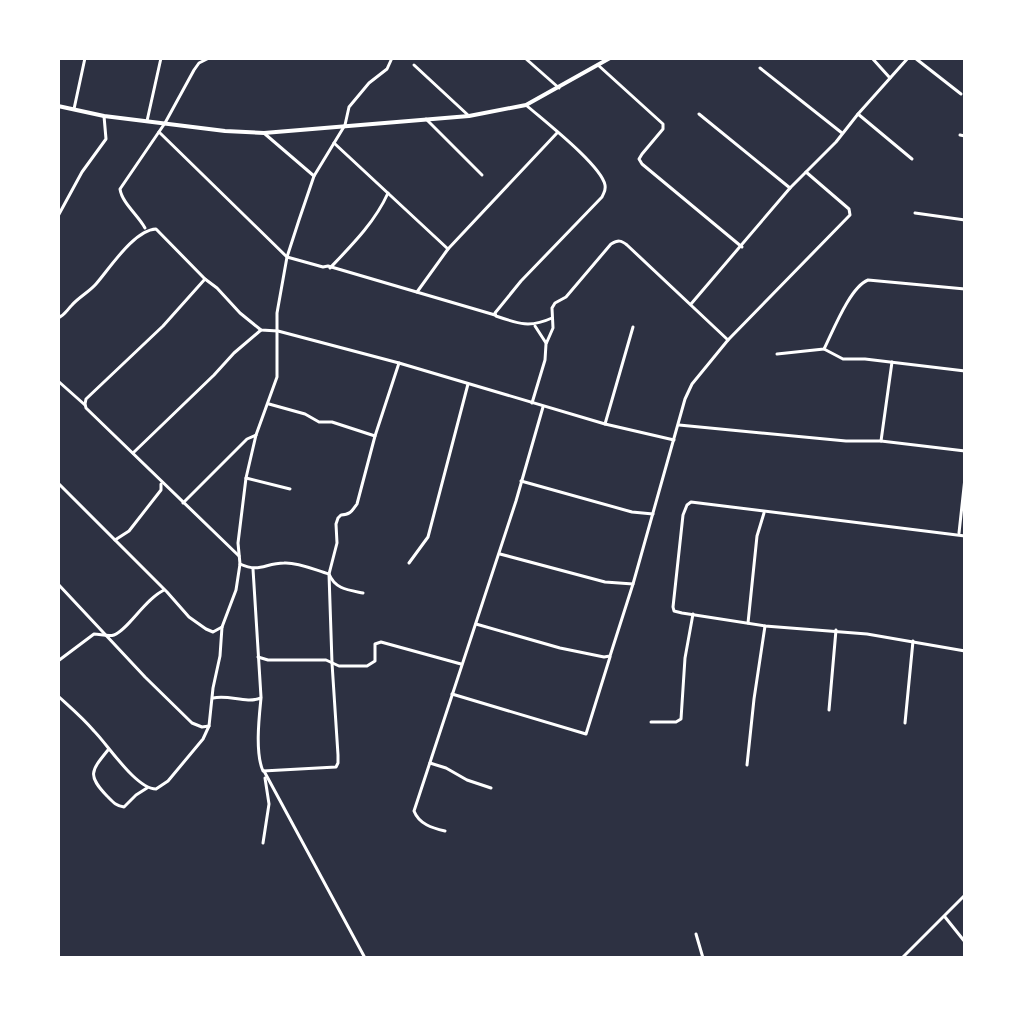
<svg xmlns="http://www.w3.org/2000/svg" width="1023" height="1016" font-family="Mulish,sans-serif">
<rect width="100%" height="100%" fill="#2d3142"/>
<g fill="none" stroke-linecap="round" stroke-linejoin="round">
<!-- minor -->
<g stroke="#fff" stroke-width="3">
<path d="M292,58H310"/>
<path d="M525,58L559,88"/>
<path d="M872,58L890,78"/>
<path d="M915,58L961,94"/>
<path d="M414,65L469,116"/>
<path d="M598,65L663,124V129L642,154L639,159L642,164L742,247"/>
<path d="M760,68L842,133"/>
<path d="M526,105C543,120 601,165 605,185C606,191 604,192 602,197L521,281L495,313L496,316C519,324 530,328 552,318"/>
<path d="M74,109L85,58"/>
<path d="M699,114L790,188"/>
<path d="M858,114L912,159"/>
<path d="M426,119L482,175"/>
<path d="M147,121L161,58"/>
<path d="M159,132L287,257L323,267L328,266L495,315"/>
<path d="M265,134L314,176"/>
<path d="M960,135L965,136"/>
<path d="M334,143L448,249"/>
<path d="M915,213L965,220"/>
<path d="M58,216L82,172L106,139L104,116"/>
<path d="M145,228C138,215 122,203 120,189L165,123L194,70L199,63L209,58"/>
<path d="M330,268C352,245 375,222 388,193"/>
<path d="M205,279L163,326L86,399L85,404L86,408L239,556"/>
<path d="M417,292L448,249L557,133"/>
<path d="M691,304L790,188L836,142L858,114L908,58"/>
<path d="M58,318C65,315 66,311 72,305C79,297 89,292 96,284C110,268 134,230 156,229L205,279L217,288L240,313L261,330L278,331L399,363L605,424L674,440"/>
<path d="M535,326L546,343"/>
<path d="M824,349L843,359H865L965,371"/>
<path d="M777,354L824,349C833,331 850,287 868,280L965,289"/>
<path d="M58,381L85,405"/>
<path d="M532,403L545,360L546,344L553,328L552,308L555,303L566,297L611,244C618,240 621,240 627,245L728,340"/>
<path d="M269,404L305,414L319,422H332L375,436"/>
<path d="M605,424L633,327"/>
<path d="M679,425L846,441H881L965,451"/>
<path d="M881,441L892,362"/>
<path d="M133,453L214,375L234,353L261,330"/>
<path d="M246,478L290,489"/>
<path d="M521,481L632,512L653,514"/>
<path d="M58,483L167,592L189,617L206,629L213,632L222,627"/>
<path d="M183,503L247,439L256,435"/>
<path d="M959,533L965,478"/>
<path d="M965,536L691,502L687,505L683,515L673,607L674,611L682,613L765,626L867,634L965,651"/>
<path d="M115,540L129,531L161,490V484"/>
<path d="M500,554L605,582L633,584"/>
<path d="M409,563L428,537L468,384"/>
<path d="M240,564C260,573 265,563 284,563C298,562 315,570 329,574C335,589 348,590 363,593"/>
<path d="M253,569L261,697"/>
<path d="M58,584L145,677L192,723L202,727L209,726"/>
<path d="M748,623L757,536L764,513"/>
<path d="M476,624L560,648L604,657L610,656L633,584L685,399L692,384L728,340L850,215L849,209L806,172"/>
<path d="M258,657L268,660H326L339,666H367L375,661V644L381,642L461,664"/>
<path d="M58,661L94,634C100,634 108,637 114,635C128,630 145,599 164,590"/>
<path d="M452,694L586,734L610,657"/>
<path d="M58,696C70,707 83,718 94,731C108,745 136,789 156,789L168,781L203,739L209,726L213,688L220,656L222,627L236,590L240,564L238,543L246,478L256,435L277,377V313L287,257L299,220L314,176L345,125L349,107L369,83L387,69L392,58"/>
<path d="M213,698C229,694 245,704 261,698C259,718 255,753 263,771L336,767L338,763V755L332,663L329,574L337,543L336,524L338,518L341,515C350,515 352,511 357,504L375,436L399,363"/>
<path d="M829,710L836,630"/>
<path d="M651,722H676L681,719L685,658L693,614"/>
<path d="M905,723L913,641"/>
<path d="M108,750C91,771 87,775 107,796C113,802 116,806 124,807L136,795L147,788"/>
<path d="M430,763L446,768L467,780L491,788"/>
<path d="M747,765L754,699L765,626"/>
<path d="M264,771L365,958"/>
<path d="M445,831C432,828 419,824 414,811L516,501L543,407"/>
<path d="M263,843L269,804L265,778"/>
<path d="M945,917L965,942"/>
<path d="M696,934L703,958"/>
<path d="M902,958L965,895"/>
</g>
<!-- tertiary -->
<path stroke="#fff" stroke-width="4" d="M58,106L104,116L225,131L264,133L469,116L526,105L610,58"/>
</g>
<!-- border -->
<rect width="1023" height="1016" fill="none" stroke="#ffffff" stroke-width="120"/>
</svg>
